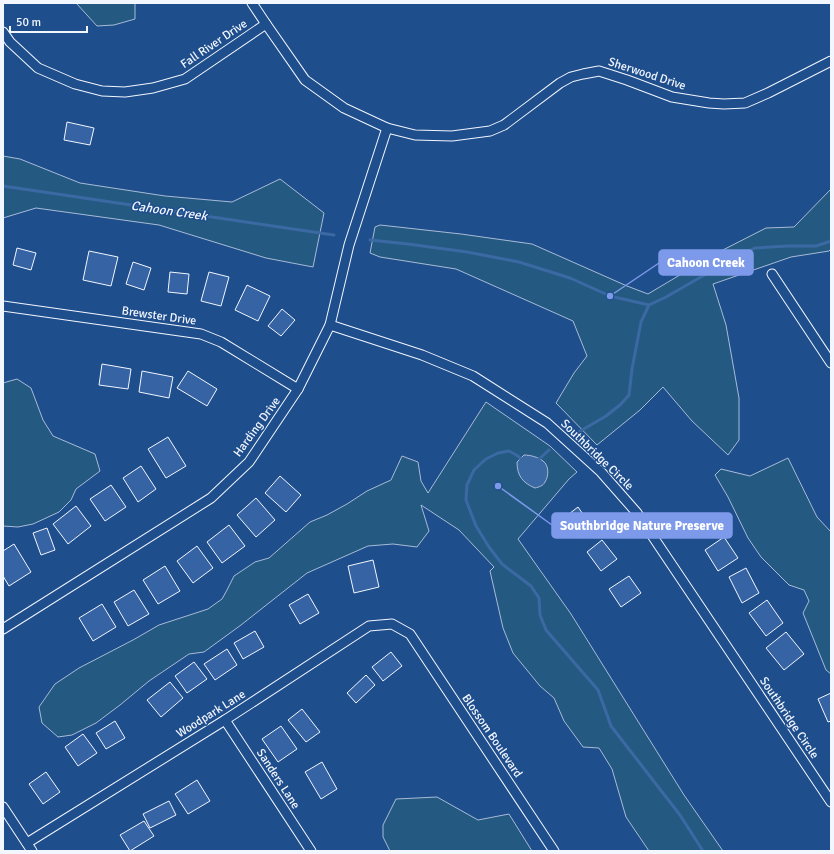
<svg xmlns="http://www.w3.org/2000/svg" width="834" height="854" font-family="Signika,sans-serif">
<rect width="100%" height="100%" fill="#1f4e8c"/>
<!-- green -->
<g fill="#245a82" stroke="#a8bbd7">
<path d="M76,3H135V19L114,25L97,26Z"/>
<path d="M3,156L20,159L80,183L165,196L232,202L280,179L324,213L313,267L266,258L159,225L36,208L3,218Z"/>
<path d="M831,189V249L829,251L791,257L713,284L726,325L739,398V440L728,455L692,421L663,387L640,410L597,445L556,403L574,373L587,356L573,321L456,269L380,257L370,253L375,227L380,225L461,234L532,244L627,286L648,294L715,254L766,228L794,227Z"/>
<path d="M17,379L31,388L43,420L53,436L95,454L100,471L76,489L71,500L59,512L33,524L18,527L3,526V383Z"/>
<path d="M486,402L550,446L577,472L569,479L518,539L571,614L684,795L723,851H649L626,817L612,769L599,748L583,747L564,721L554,698L540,686L513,653L503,628L490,571L494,567L459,530L421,505L429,531L417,547L393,544L368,546L307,573L241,625L204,652L189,654L149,681L120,705L96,723L72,735L58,737L42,723L39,707L55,684L79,668L133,640L159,625L208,609L222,599L227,590L234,576L255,562L269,558L310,522L327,515L347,504L367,491L391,480L402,456L418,462L421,481L428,493Z"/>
<path d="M788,458L817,517L831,532V674L826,670L803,613L809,601L804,590L789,585L761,557L748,538L728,497L715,475L721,469L750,476Z"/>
<path d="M437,797L478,820L509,814L532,851H390L383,837V825L396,799Z"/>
</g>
<!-- water -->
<path fill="#3b69a3" stroke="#a8bbd7" d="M524,455C530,455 538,457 543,461C549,465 549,476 545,482C543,486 539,487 535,488C523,483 517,476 517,462Z"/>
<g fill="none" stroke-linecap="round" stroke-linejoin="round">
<!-- stream -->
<g stroke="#3b69a3" stroke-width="3">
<path d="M3,186L334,235"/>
<path d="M370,240L408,244L467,252L519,262L570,278L610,296L649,305L666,297L727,262L755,248L788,246H816L831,241"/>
<path d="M577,433L606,416L620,405L629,395L632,369L641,322L649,305"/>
<path d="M522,460L518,456L509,451L498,453L486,459L474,470L467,485L466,500L476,526L489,547L502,564L531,586L539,598L540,615L546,630L598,690L611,726L680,815L703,851"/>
<path d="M537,461L549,450"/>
</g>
</g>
<!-- building -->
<g fill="#3563a3" stroke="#f2f6ff">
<path d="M67,122L94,128L90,145L64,140Z"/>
<path d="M17,248L36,253L31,270L13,265Z"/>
<path d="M89,251L118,257L111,286L83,280Z"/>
<path d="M133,262L151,268L144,290L126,284Z"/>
<path d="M170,272L189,274L187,294L168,292Z"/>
<path d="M209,272L229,277L221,306L201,301Z"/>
<path d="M247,285L270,296L258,321L235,310Z"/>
<path d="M282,309L295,320L281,336L268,326Z"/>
<path d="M102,364L131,369L128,389L99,385Z"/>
<path d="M142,371L173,377L169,398L139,392Z"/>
<path d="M188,371L217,389L207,406L177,388Z"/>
<path d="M168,437L186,466L166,478L148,449Z"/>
<path d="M141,466L156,489L138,502L123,478Z"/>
<path d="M280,476L301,495L286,512L265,493Z"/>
<path d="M111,485L126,507L105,521L90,499Z"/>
<path d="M256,498L275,520L256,537L237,515Z"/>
<path d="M76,506L91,526L68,544L53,524Z"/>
<path d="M578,507L593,529L581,538L565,517Z"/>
<path d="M229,525L245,546L222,563L207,542Z"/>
<path d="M47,528L55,550L41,555L33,533Z"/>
<path d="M724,537L738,558L718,571L705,550Z"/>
<path d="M602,540L617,559L601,571L587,552Z"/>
<path d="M14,544L31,572L9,586L3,576V551Z"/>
<path d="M197,546L213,568L193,583L177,561Z"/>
<path d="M373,560L379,587L354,593L348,566Z"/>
<path d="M165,566L180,591L158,604L143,580Z"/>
<path d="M746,568L759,593L742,603L729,577Z"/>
<path d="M629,576L641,593L621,607L609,589Z"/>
<path d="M134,590L149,614L128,626L114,602Z"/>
<path d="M308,594L319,613L300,624L289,605Z"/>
<path d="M767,600L783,623L766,636L749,613Z"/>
<path d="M102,604L116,627L93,641L79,618Z"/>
<path d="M255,631L264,647L243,659L234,643Z"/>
<path d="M786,632L804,654L784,670L766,648Z"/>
<path d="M227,649L237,665L215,680L204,664Z"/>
<path d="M391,652L402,666L383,681L372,667Z"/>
<path d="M194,662L207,679L187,693L175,676Z"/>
<path d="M366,675L375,685L356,703L347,693Z"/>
<path d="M170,682L183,698L161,717L147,700Z"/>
<path d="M831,693V721L828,722L818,699Z"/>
<path d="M302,709L320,732L306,742L288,720Z"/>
<path d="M115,721L125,738L106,749L96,733Z"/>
<path d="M281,726L297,749L278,762L262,739Z"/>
<path d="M83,734L97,753L78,766L65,747Z"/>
<path d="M322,762L337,789L321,799L305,772Z"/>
<path d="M46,772L60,792L43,804L29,784Z"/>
<path d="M197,780L210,801L188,814L175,794Z"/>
<path d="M169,801L176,815L150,828L143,814Z"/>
<path d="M144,821L154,836L130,851L120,835Z"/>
</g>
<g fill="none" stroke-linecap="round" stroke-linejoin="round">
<!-- minor casing -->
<g stroke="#f2f6ff" stroke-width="11">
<g id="minor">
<path d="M252,3L266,24L305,80L344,108L387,128L415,135L452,136L490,131L504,125L560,83L571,77L583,74L599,71L627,80L672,97L709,103L724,104L745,103L768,93L831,61"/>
<path d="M3,32L10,42L38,68L75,84L102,91L125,92L153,88L185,79L266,24"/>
<path d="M772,274L831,363"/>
<path d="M3,306L201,334L221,342L298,389"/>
<path d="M330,325L422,355L473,376L547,423L601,472L637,513L831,802"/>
<path d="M3,629L211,498L249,462L298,389L330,325L349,245L387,128"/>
<path d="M225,720L311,851"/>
<path d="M3,807L32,851"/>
<path d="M27,843L225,720L369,626L392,624L410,634L554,851"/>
</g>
</g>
<!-- minor -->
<use href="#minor" stroke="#1f4e8c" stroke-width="9"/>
</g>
<g text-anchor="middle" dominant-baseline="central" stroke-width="3" stroke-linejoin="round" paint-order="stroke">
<!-- street labels -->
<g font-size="12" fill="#f2f6ff" stroke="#1f4e8c">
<text transform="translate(214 44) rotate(-34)">Fall River Drive</text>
<text transform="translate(647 74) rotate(18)">Sherwood Drive</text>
<text transform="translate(159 316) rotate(8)">Brewster Drive</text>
<text transform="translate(257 427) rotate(-54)">Harding Drive</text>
<text transform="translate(597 455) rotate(44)">Southbridge Circle</text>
<text transform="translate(211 714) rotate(-32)">Woodpark Lane</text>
<text transform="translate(789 718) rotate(56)">Southbridge Circle</text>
<text transform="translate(492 736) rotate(56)">Blossom Boulevard</text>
<text transform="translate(278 779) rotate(57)">Sanders Lane</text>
</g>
<!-- water labels -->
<g font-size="13" font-style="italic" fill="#f2f6ff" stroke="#1f4e8c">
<text transform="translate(169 211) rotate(8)">Cahoon Creek</text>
</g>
</g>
<!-- callouts -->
<path fill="none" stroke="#7d9aea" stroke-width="1.5" d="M610 296L659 263M498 486L552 525"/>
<g fill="#7d9aea" stroke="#1f4e8c" stroke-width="1.5">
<circle cx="610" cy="296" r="4"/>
<circle cx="498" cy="486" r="4"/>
</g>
<g fill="#7d9aea" stroke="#7d9aea" stroke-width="1.5">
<rect x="659" y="250" width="94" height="25" rx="4"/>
<rect x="552" y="513" width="180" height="25" rx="4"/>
</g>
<g font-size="13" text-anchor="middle" font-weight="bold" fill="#fff">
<text x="706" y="267">Cahoon Creek</text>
<text x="642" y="530">Southbridge Nature Preserve</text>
</g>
<!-- border -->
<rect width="834" height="854" fill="none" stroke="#f2f6ff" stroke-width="8"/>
<!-- scale -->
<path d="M10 26v6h77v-6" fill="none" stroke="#f2f6ff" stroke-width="2"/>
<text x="16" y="26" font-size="12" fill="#f2f6ff" stroke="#1f4e8c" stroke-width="3" paint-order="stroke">50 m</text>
</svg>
